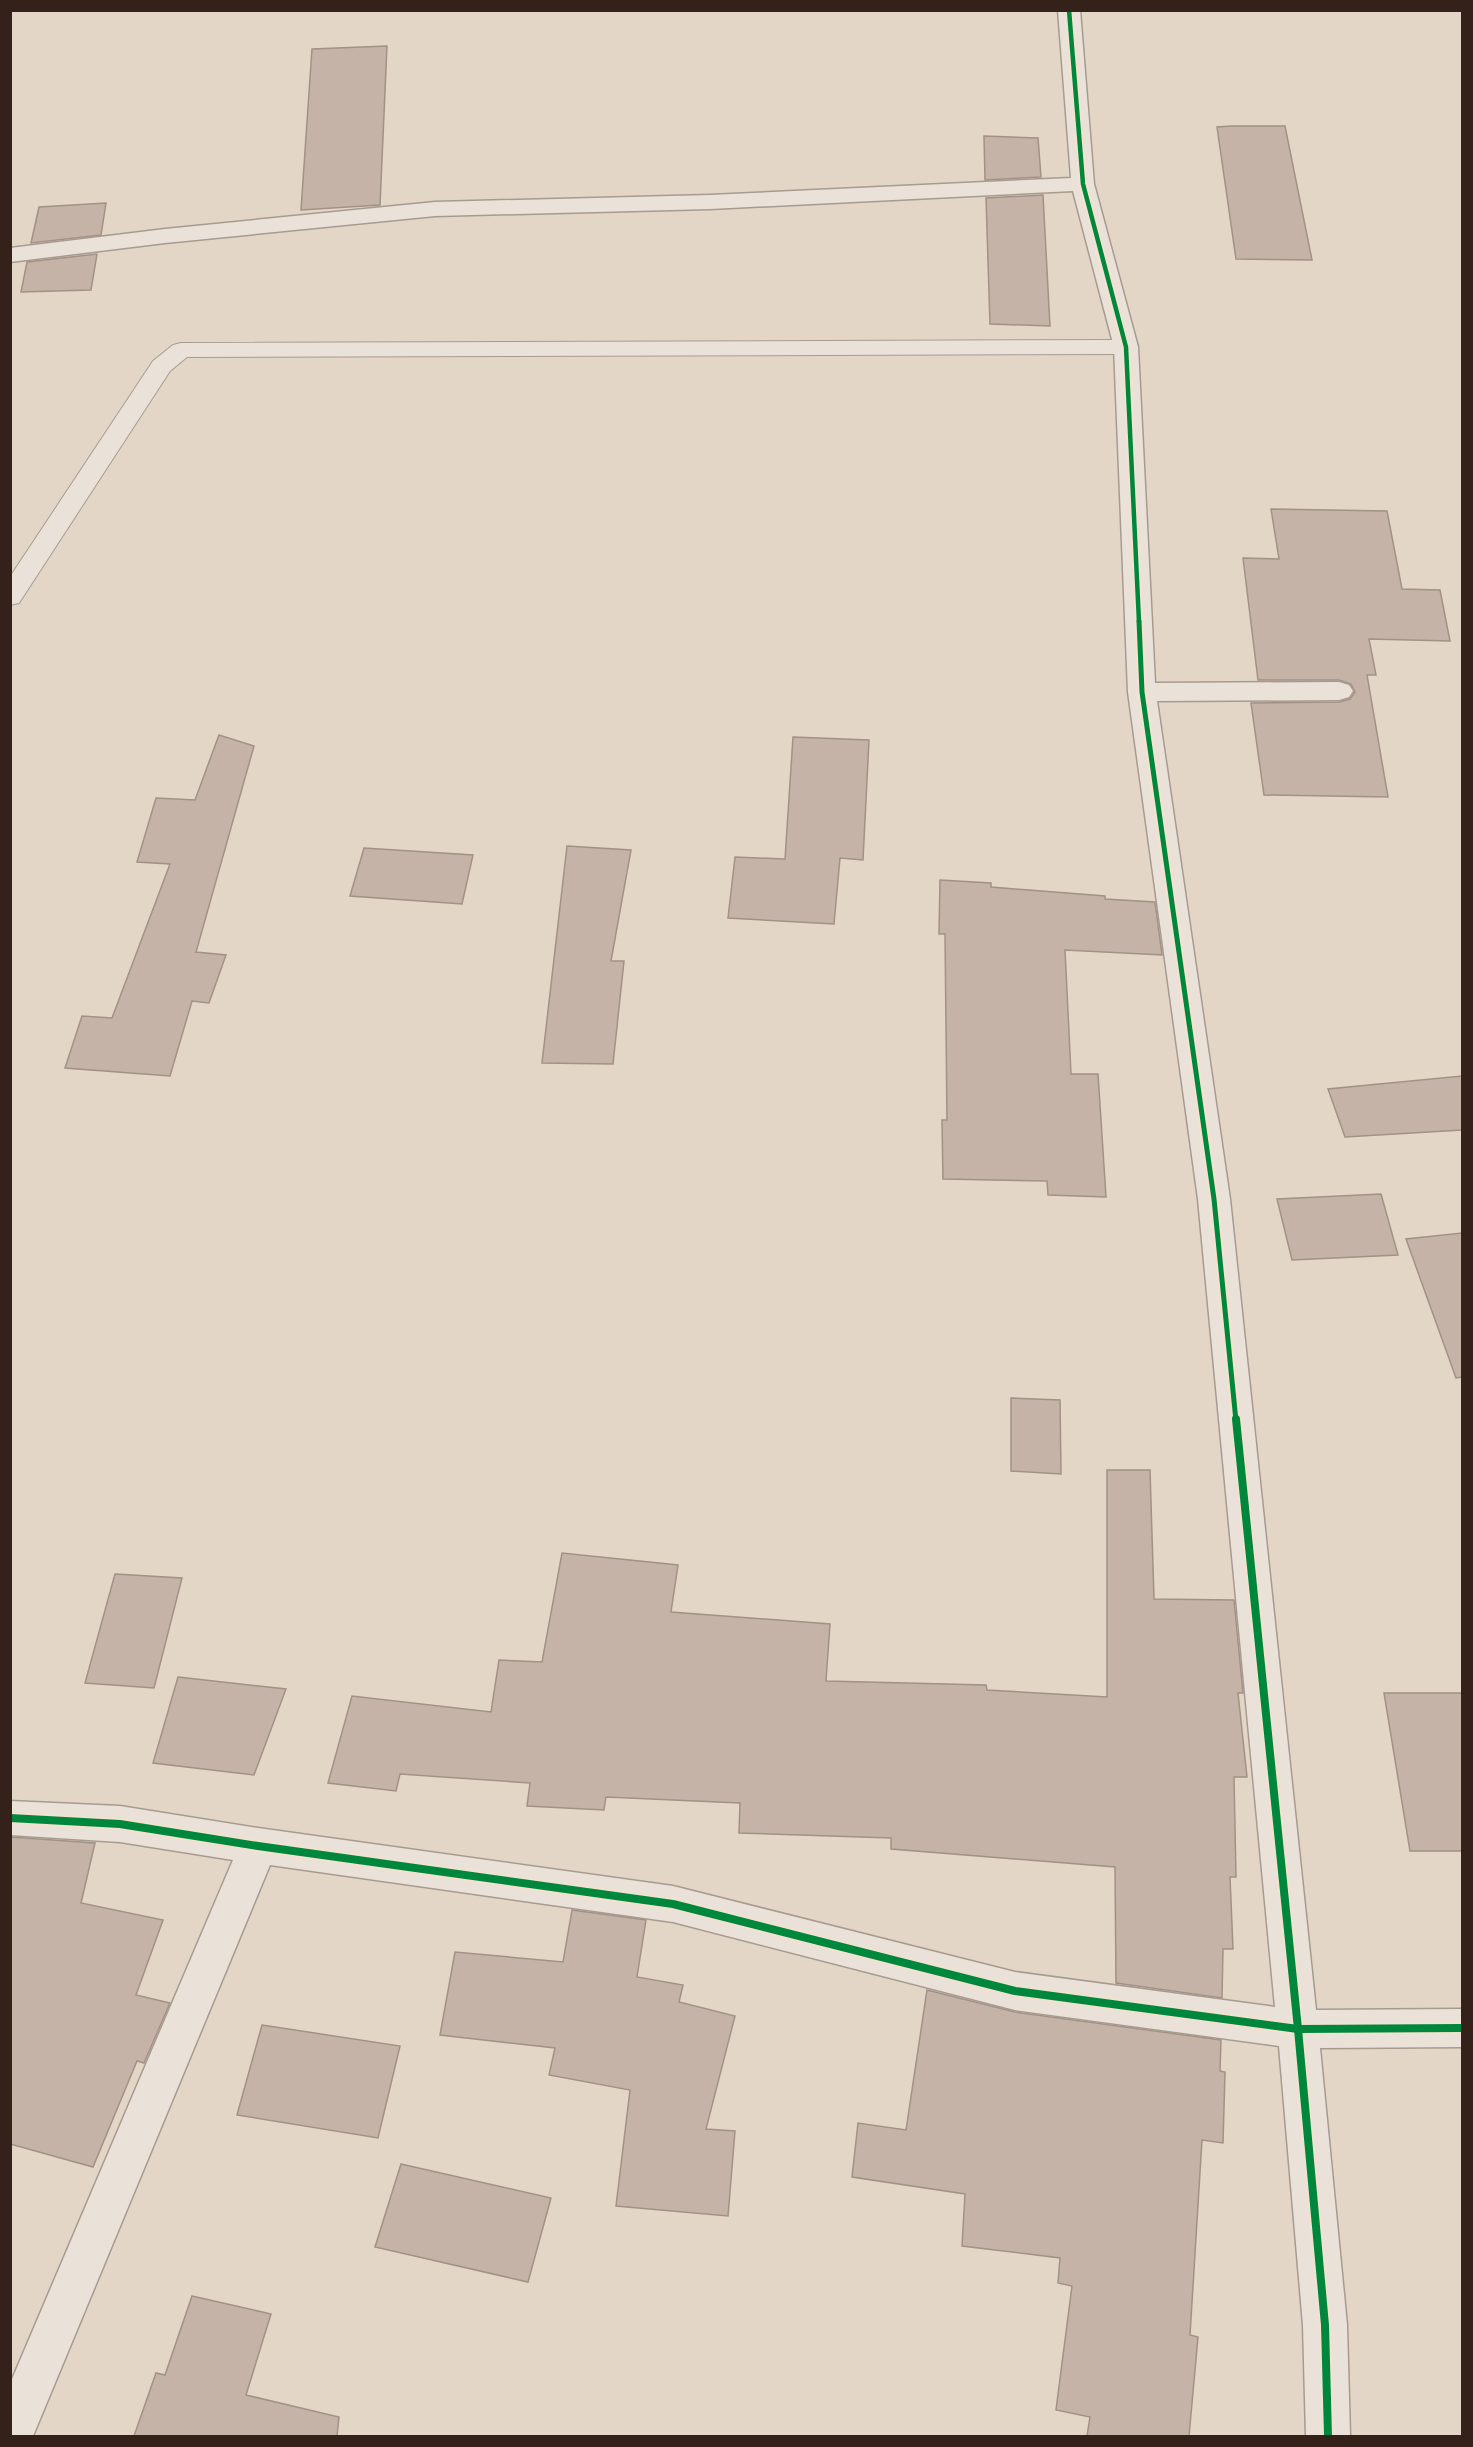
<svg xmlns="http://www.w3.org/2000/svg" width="1473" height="2447" font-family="Literata,serif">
<rect width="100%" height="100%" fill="#e3d6c6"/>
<!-- building -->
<g fill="#c6b3a7" stroke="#a29186" stroke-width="1.5">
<path d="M387,46L380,205L301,210L312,49Z"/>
<path d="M1231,126H1285L1312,260L1236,259L1217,127Z"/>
<path d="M984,136L1038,138L1041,177L985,180Z"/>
<path d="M1043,195L1050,326L990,324L986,198Z"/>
<path d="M106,203L101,235L31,243L39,207Z"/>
<path d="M97,254L91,290L21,292L27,262Z"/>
<path d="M1271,509L1387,511L1402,589L1440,590L1450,641L1369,639L1376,675H1367L1388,797L1264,795L1251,703L1339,702L1350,699L1355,692L1351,684L1339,680H1258L1243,558L1279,559Z"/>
<path d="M219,735L254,746L196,952L226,955L209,1003L192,1001L170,1076L65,1068L82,1016L112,1018L170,864L137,862L156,798L195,800Z"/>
<path d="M793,737L869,740L863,860L840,858L834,924L728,918L735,857L785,859Z"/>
<path d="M567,846L631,850L611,961H624L613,1064L542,1063Z"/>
<path d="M364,848L473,855L462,904L350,896Z"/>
<path d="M940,880L991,883V887L1105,896V899L1155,902L1162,955L1065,950L1071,1074H1098L1106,1197L1048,1195L1047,1181L943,1179L942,1120H947L945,934H939Z"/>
<path d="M1462,1076V1130L1345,1137L1328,1089Z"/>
<path d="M1381,1194L1398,1255L1292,1260L1277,1199Z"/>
<path d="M1462,1233V1377L1456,1378L1406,1239Z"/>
<path d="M1011,1398L1060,1400L1061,1474L1011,1471Z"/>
<path d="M1107,1470H1150L1154,1599L1234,1600L1243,1693H1238L1247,1777H1234L1236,1877H1230L1233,1949H1223L1222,1998L1116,1983L1115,1867L891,1849V1838L739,1833L740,1803L606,1797L604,1810L527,1806L530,1783L400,1774L396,1791L328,1783L352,1696L491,1712L499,1660L542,1662L562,1553L678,1565L671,1612L830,1624L826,1681L986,1685L987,1690L1107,1697Z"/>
<path d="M115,1574L182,1578L154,1688L85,1683Z"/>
<path d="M178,1677L286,1689L254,1775L153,1763Z"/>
<path d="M1384,1693H1462V1851H1410Z"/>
<path d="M10,1837L95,1843L81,1903L163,1920L136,1995L170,2003L144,2063L137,2061L93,2167L10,2144Z"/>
<path d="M572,1910L646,1920L637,1977L683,1985L679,2002L735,2016L706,2129L735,2131L728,2216L616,2206L630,2090L549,2075L555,2048L440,2035L455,1952L563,1962Z"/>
<path d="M927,1990L1015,2012L1221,2040L1220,2071L1225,2072L1223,2143L1202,2140L1190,2335L1198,2337L1189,2436H1087L1090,2417L1056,2410L1072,2286L1058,2283L1060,2258L962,2246L965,2194L852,2177L858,2123L906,2130Z"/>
<path d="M262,2025L400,2046L378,2138L237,2115Z"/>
<path d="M401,2164L551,2198L528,2282L375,2247Z"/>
<path d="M192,2296L271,2314L246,2395L339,2417L337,2436H134L156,2373L165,2375Z"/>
</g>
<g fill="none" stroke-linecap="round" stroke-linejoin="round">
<!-- service casing -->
<g stroke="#a79b90" stroke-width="2">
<path id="service" d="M1126,340L1134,342L1138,347L1134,352L1126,354L187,357L170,371L19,603L10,605V577L153,361L173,345L181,343Z"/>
</g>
<!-- minor casing -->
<g stroke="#a79b90" stroke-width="3">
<path id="minor" d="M1058,10H1080L1094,184L1138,347L1155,683L1339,682L1349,685L1353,691L1349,697L1339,700L1157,701L1230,1199L1316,2010L1462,2009V2047L1320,2048L1347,2325L1350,2436H1306L1303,2325L1279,2046L1015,2010L673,1922L270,1865L33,2436H10V2384L233,1860L120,1842L10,1835V1801L120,1806L258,1828L673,1886L1015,1972L1275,2007L1198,1199L1128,692L1114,347L1073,191L710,209L435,216L165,243L10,262V248L165,229L435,202L710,195L1071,178Z"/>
</g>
<!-- service -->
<use href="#service" fill="#eae2d9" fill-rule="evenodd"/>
<!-- minor -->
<use href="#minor" fill="#eae2d9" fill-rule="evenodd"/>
<!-- cycleway-far2 casing -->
<g stroke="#f6e2ca" stroke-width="8">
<path id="cycleway-far2" d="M1069,10L1083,184L1126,347L1139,622"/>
</g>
<!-- cycleway-far1 casing -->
<g stroke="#f6e2ca" stroke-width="9">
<path id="cycleway-far1" d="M1139,621L1142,692L1214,1199L1236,1421"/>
</g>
<!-- cycleway casing -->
<g stroke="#f6e2ca" stroke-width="11">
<g id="cycleway">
<path d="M1236,1419L1298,2029L1325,2325L1328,2436"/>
<path d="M10,1818L120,1824L258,1846L673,1904L1015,1991L1298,2029L1462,2028"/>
</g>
</g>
<!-- cycleway-far2 -->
<use href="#cycleway-far2" stroke="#00873e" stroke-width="4.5"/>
<!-- cycleway-far1 -->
<use href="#cycleway-far1" stroke="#00873e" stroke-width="5"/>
<!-- cycleway -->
<use href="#cycleway" stroke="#00873e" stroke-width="8"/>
</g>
<!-- border -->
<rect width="1473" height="2447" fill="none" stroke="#34221a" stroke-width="24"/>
</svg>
